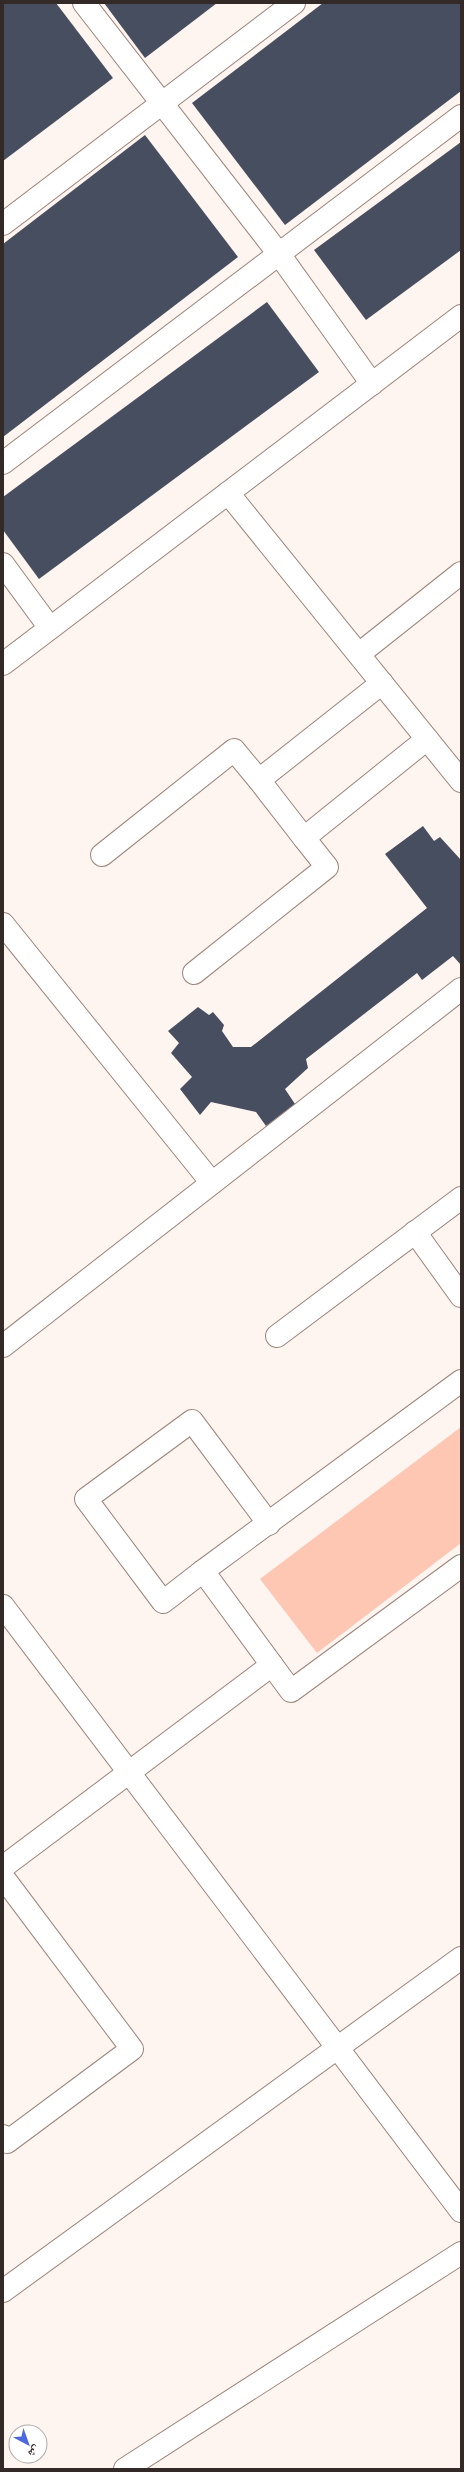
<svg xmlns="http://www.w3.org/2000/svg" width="464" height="2472" font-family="'Zilla Slab','Noto Naskh Arabic',serif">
<rect width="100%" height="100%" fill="#fef4f0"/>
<!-- green -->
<path fill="#fdc7b3" d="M461,1427V1543L317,1653L260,1579Z"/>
<!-- building -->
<g fill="#474e5f">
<path d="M3,3H56L113,78L3,161Z"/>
<path d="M104,3H217L145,58Z"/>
<path d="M323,3H461V91L285,225L192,103Z"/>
<path d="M145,135L238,257L3,437V244Z"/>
<path d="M461,142V250L366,320L314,250Z"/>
<path d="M267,302L319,372L39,579L3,530V497Z"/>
<path d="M423,826L434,841L440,837L461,860V965L453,956L422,980L417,973L306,1059L308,1068L285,1089L295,1104L266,1126L256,1112L211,1102L200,1115L180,1089L192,1077L171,1053L179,1043L168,1031L198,1007L209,1015L213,1012L224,1025L222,1031L233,1047H251L427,908L385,854Z"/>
</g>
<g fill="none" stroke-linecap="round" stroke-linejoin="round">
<!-- minor casing -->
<g stroke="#9b847b" stroke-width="24">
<g id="minor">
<path d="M84,3L279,254L372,384"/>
<path d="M3,224L294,3"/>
<path d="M3,463L461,116"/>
<path d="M228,493L461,781"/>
<path d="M3,564L50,628"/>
<path d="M359,654L461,573"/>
<path d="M3,664L461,316"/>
<path d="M259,780L304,838"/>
<path d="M102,855L234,750L259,780L382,683"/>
<path d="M3,924L212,1183"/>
<path d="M194,973L327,867L304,838L427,739"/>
<path d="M415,1232L461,1296"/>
<path d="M277,1336L461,1198"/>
<path d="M3,1346L461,989"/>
<path d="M461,1381L203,1571L291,1691L461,1566"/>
<path d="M203,1571L163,1602L86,1499L192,1421L269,1524"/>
<path d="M3,1606L461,2211"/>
<path d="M3,1867L272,1665"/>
<path d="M3,1877L132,2049L7,2142L3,2136"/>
<path d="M3,2291L461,1958"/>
<path d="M125,2469L461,2253"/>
</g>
</g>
<!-- minor -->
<use href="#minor" stroke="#fff" stroke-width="22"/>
</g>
<!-- border -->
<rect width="464" height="2472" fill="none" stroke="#332926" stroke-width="8"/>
<!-- north arrow -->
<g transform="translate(28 2444) rotate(139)"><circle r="19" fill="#ffffff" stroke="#ada9a8"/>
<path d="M0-3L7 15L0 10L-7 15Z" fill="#4d68dc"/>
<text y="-6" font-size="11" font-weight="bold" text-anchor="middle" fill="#332926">ش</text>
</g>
</svg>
